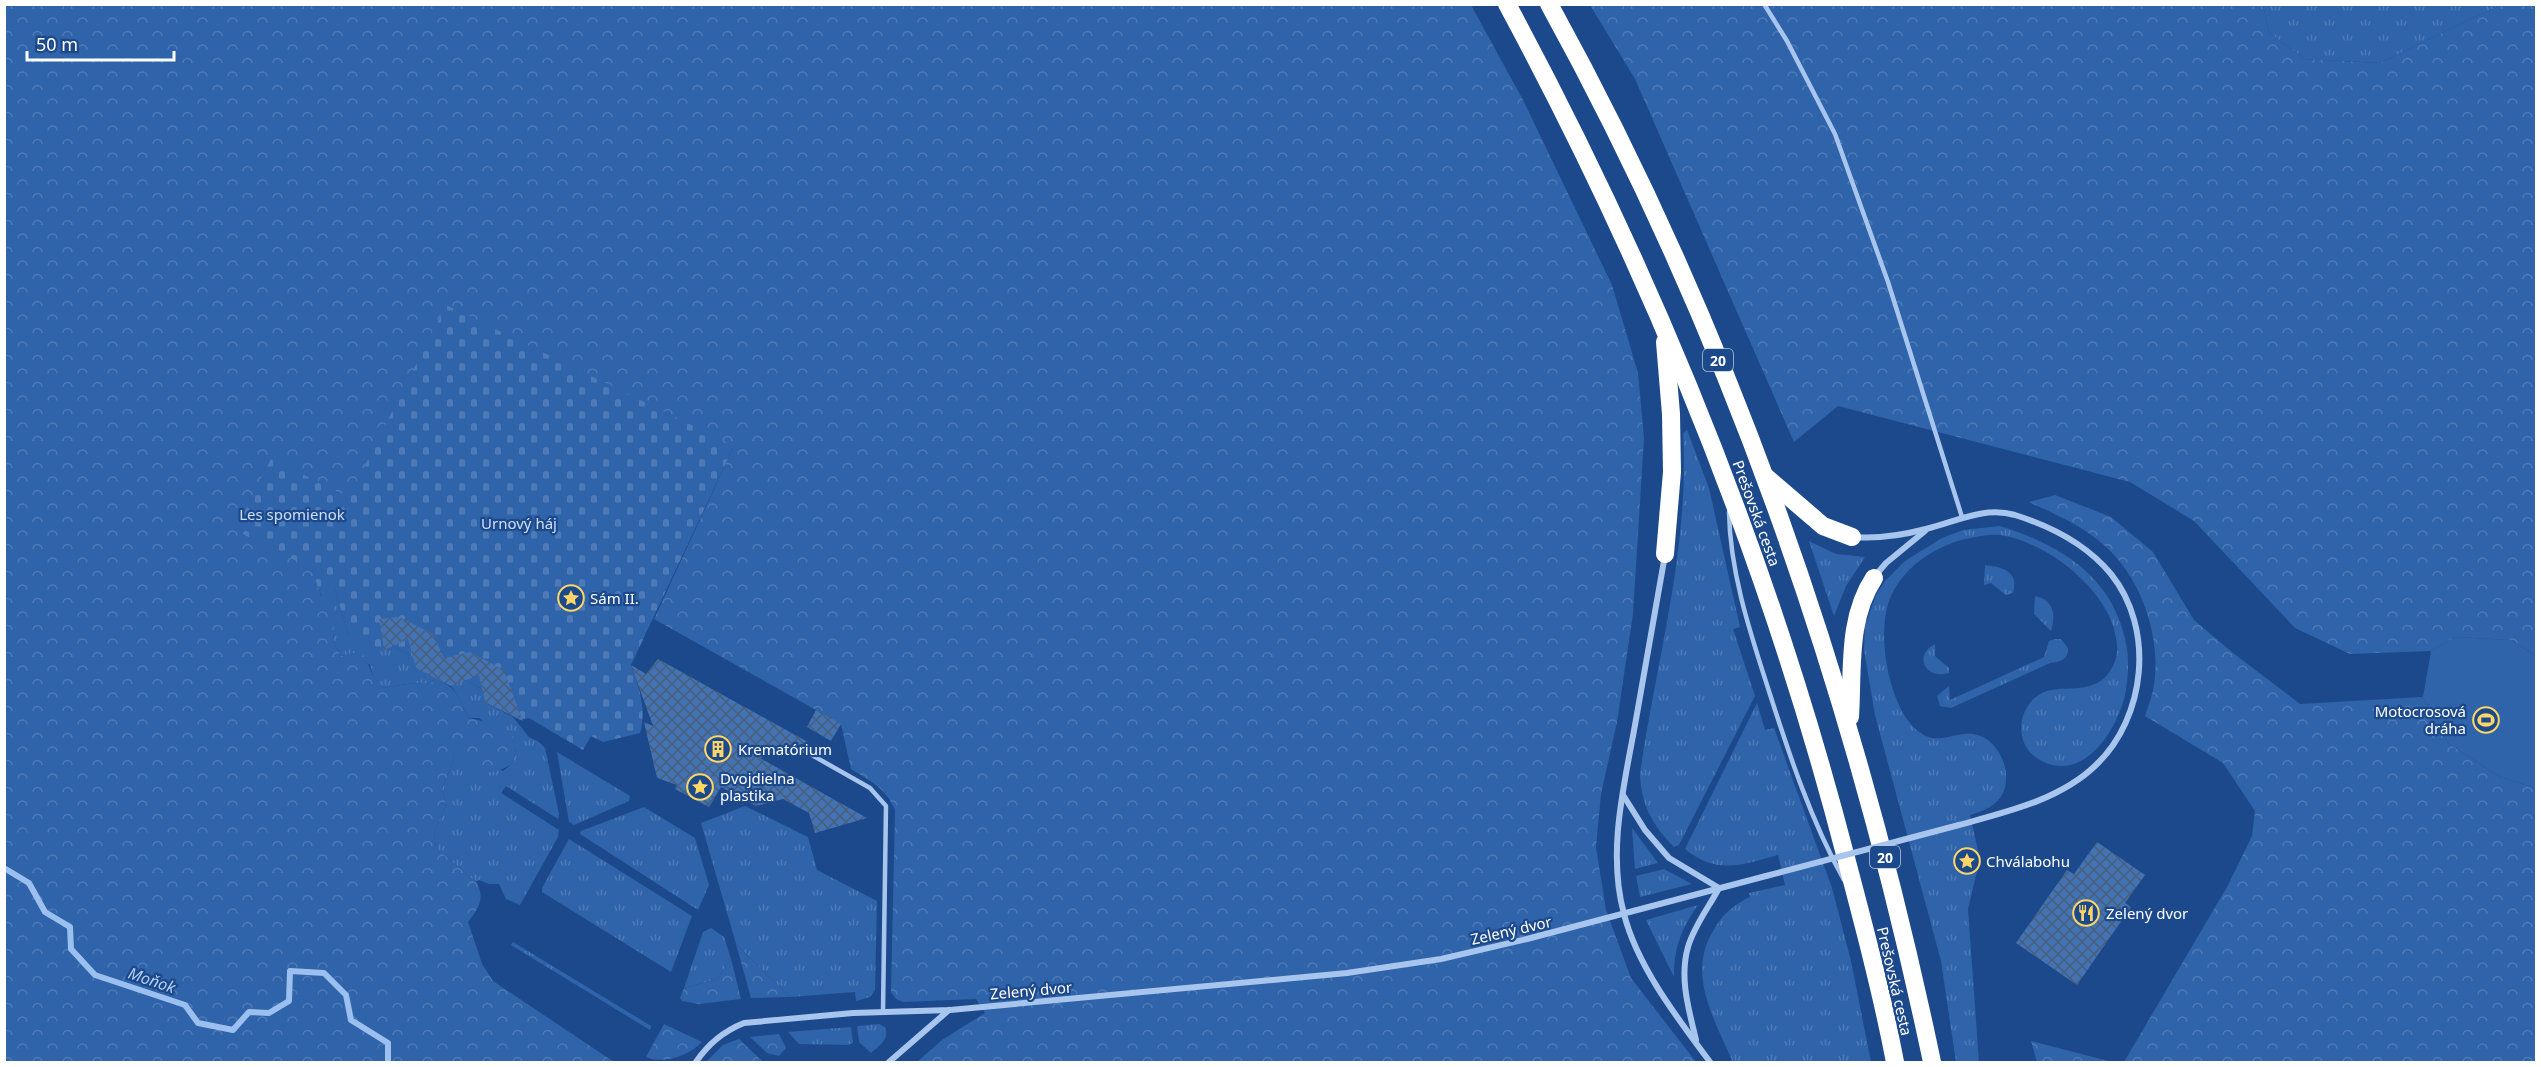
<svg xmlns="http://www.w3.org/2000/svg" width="2541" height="1067" font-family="'Noto Sans',sans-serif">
<defs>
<pattern id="grass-tufts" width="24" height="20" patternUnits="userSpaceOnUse" patternTransform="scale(1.5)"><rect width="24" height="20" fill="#2f63aa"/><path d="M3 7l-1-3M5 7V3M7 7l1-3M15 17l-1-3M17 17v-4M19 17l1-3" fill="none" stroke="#4e7ab7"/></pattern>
<pattern id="forest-crowns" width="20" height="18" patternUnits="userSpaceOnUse" patternTransform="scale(1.5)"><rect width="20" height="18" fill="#2f63aa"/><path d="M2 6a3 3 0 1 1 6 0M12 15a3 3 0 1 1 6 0" fill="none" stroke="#4e7ab7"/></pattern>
<pattern id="cemetery-stones" width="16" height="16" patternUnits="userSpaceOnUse" patternTransform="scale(1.5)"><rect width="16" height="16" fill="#2f63aa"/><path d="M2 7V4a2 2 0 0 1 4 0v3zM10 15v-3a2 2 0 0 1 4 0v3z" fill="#4e7ab7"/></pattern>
<pattern id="building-cross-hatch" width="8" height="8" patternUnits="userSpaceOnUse" patternTransform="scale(1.5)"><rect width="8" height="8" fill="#4473b4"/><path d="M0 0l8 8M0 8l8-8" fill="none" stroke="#485e7b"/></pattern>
</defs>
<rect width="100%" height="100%" fill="#1c498c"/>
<!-- grass -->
<g fill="url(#grass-tufts)">
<path d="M2263,5H2500L2380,63L2305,59L2269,33Z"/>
<path d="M1687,430L1709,488L1740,627L1733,629L1755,696L1679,845L1674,847C1653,826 1641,805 1640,774C1656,662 1690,547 1683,433Z"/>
<path d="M2000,526C2038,538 2078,556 2103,590C2115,606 2124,628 2127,649C2129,663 2128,681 2125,695C2118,726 2090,774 2052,765C2041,762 2030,755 2025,745C2020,734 2020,721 2025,711C2042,677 2072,696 2097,683C2104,680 2110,672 2113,666C2120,653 2117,640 2113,626C2100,584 2044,541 2000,535C1990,534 1980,536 1971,538C1936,544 1899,569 1888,604C1878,637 1888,694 1909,722C1914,729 1923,736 1932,738C1946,740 1959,732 1973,734C1998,737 2013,771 2003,793C1997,806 1983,811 1970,815L1980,859L1968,909L1979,1062H1956L1941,961L1875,715L1864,650L1865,626L1876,595L1885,581L1905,561L1942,538L1963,530Z"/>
<path d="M1809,541L1836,554L1865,557L1846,586L1834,616Z"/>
<path d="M1985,565C2004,567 2019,572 2013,593L2006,595L1991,583L1984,585Z"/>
<path d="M334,576L335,590L348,634L393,646L413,657L417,668L436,678L430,684L414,683L382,688L375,682L370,665L354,653L341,656L333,641L334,625L318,588Z"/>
<path d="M2035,596C2054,600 2056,615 2051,631L2034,614Z"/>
<path d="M2055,639H2061L2068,648C2069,660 2059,662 2050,663L1951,708L1940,706L1937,696L1949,686L1950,700L2044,657L2049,641Z"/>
<path d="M1935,644V656L1949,668V673C1925,680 1913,655 1935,644Z"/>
<path d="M465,680L482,689L485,702L513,717L529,737L539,742L545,748L559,814L558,819L506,786L501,793L559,830L558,837L520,905L506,899L499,884H489L479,880L476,882L436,848L434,831L446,805L442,789L452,764L454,750L464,751L503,771L513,763L516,747L479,718H469C462,707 459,696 451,686Z"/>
<path d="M1757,703L1765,730L1774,728L1832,888L1851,961L1871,1062H1728L1732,1060C1714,1019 1687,974 1713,931C1722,915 1733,905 1750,897L1749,893L1785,885L1778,855C1741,865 1717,875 1685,849Z"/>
<path d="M557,752L630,796L629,801L574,825L569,822Z"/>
<path d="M745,806L808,837L817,870L877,901L875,990L870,997L856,1001L855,992L790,997L736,944L701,823Z"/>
<path d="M644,807L695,838L709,885L698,910L580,834L581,831Z"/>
<path d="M1632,828L1658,863L1635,869Z"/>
<path d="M569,839L692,916L671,972L542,892V888Z"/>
<path d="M1664,869L1692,884L1640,897L1636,876Z"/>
<path d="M1698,905C1681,929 1674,948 1674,977L1646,920Z"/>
<path d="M711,928L724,937L731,959L717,979L684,988L703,932Z"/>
<path d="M513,942L651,1026L650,1030L511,945Z"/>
<path d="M879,1024L885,1027C890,1039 879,1046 871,1053L859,1042L857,1026Z"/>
<path d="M851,1027L853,1043L848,1045L799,1044L788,1032Z"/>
</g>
<!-- forest -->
<g fill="url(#forest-crowns)">
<path d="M5,5H1471L1523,100L1612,285L1638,373L1644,438L1633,614L1617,722L1601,794L1596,847L1606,910L1631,978L1696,1062H917L942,1040L985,1013L976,999L903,1002L896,999L891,992L895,810C886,788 870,781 851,769L841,724L654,619L734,446L312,569L321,596L332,601L334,625L333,641L341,656L354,653L363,655C371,667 372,679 382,688L414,683L430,684L436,678C461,691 456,697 469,718L496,724L512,733L516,747L513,763C495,776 468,778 464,751H454L452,764L442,789L446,805L434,831L436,848L476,882C486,898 478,909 468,922L482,964L493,981L614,1062H5Z"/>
<path d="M1590,5H2263L2269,33L2305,59L2380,63L2500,5H2536V656L2511,640L2455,637L2431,651L2350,654L2295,628L2194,521L2130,482L1838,406L1794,442L1635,79Z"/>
<path d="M2055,495L2111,517L2153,552L2194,620L2233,653L2300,704L2423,697L2448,743L2500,777L2536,788V1062H2124L2227,887L2252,836L2255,811L2223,763L2145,716C2148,707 2151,699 2153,690C2163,640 2142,579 2105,546C2083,526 2055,514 2029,502Z"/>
<path d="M736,944L790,997L751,998Z"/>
<path d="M731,959L741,999L699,1004L682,1001L680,998L684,988L717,979Z"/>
<path d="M664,1024L702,1042C690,1055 663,1065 646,1057Z"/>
<path d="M779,1034L786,1048L779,1056L767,1053L750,1037Z"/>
<path d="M739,1039L763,1062H706L723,1045Z"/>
<path d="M2031,1041L2112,1062H2037Z"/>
</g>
<!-- cemetery -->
<path fill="url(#cemetery-stones)" d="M446,305L734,446L631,665C639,687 647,710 640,733L603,742L591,736L583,750L529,718L520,720L485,702L482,689L465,680L451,686L416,668L413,657L393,646L383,651L348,634L335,590L318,588L312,569L235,530L271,459L349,497Z"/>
<!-- pitch -->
<path fill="#2f63aa" d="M2455,637L2511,640L2536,656V788L2500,777L2448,743L2423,697L2431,651Z"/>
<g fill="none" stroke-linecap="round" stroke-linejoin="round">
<!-- stream -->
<path stroke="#9bbfef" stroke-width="6" d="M4,868L29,883L45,912L70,927L71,949L95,975L185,1005L198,1023L233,1030L249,1012L269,1013L289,1001L290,971L324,973L346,995L351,1020L388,1043V1062"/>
</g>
<!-- building -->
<g fill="url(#building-cross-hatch)">
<path d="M399,617L433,634L444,658L470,652L504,670L523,721L485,702L479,675L451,686L416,668L408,639L384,650L379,619Z"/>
<path d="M658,659L808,742L760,758L867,818L815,833L809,813L783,799L756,806L721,787L709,807L675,789L677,785L657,778L644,722L653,726L631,665L646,674Z"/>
<path d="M816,710L841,724L831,741L807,727Z"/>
<path d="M2097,842L2145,875L2125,903L2131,907L2077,985L2016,943L2067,870L2074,874Z"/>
</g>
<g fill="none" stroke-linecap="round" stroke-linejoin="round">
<!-- lane -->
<g stroke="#a8c5ed" stroke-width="4.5">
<path d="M1764,4L1787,41L1835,134L1888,282L1962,517"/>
<path d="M1729,512C1730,571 1749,629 1767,685C1788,751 1810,819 1844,880"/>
<path d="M803,750L870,788L886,806L883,1011"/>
</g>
<!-- street -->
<g stroke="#a8c5ed" stroke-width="6">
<path d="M1854,537C1878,539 1903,535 1926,529C1956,522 1983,506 2015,515C2050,526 2087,545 2111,574C2155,629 2146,717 2096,765C2060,800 2006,812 1959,825"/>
<path d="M1665,555C1655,611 1645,668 1635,725C1624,786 1607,852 1624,914C1637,966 1678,1019 1710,1062"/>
<path d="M1875,576L1886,563L1925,531"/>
<path d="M1623,795L1645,830L1669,858L1719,888"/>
<path d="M1696,1040C1689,1010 1679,978 1688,947C1694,926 1709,907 1719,888"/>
<path d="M696,1062C708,1044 724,1031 744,1023L853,1013L950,1010L1347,973L1441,959L1527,939L1766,876"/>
<path d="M889,1062L949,1010"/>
</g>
<!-- highway -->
<g stroke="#fff" stroke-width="18">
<path d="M1507,4C1653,275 1769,560 1846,858C1864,926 1882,994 1895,1062"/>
<path d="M1549,4C1731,334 1855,695 1932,1062"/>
<path d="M1766,477L1823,526L1852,537"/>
<path d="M1665,554L1672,472L1671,414L1665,342"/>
<path d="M1850,717C1853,670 1847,619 1874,578"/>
</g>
<!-- street-bridge -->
<path stroke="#a8c5ed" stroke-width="6" d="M1766,876L1959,825"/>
</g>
<!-- icons -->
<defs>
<g id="sight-ring" transform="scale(1.35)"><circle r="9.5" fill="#1c498c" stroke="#fed665" stroke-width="1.5"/><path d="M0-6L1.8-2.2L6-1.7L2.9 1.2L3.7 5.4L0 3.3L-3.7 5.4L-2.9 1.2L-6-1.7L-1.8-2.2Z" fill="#fed665"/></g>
<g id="stadium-ring" transform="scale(1.35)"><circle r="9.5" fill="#1c498c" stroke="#fed665" stroke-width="1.5"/><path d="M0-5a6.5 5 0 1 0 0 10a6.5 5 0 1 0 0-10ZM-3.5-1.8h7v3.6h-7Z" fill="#fed665"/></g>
<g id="building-ring" transform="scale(1.35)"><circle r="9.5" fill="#1c498c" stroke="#fed665" stroke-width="1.5"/><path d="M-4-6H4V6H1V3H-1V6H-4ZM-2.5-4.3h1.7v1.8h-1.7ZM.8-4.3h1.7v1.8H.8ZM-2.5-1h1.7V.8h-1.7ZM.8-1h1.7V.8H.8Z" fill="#fed665"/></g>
<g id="restaurant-ring" transform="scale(1.35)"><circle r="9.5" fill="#1c498c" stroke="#fed665" stroke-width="1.5"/><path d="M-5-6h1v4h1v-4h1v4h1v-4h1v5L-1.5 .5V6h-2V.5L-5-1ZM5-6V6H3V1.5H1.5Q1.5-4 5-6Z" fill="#fed665"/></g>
</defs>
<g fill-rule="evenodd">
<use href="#sight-ring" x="571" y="598"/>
<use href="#stadium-ring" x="2486" y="720"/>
<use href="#building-ring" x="718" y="749"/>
<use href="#sight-ring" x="700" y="787"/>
<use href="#sight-ring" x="1967" y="861"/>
<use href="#restaurant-ring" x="2086" y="913"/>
</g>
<g text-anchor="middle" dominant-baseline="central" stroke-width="4.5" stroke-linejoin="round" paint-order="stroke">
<!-- shield labels -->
<g fill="#1c498c" stroke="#bbc8dc" stroke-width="1.5">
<rect x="1703" y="349" width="30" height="22" rx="4.5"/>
<rect x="1870" y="846" width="30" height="22" rx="4.5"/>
</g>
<g font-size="14" font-weight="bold" fill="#fff">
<text x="1718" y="360">20</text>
<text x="1885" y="857">20</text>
</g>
<!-- street labels -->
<g font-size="15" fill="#fff" stroke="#1c498c">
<text transform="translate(1757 513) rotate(70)">Prešovská cesta</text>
<text transform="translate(1511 930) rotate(-13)">Zelený dvor</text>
<text transform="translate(1895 981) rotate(77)">Prešovská cesta</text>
<text transform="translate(1031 990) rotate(-5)">Zelený dvor</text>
</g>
<!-- park labels -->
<g font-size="15" fill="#cee0f9" stroke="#1c498c">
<text x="292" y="514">Les spomienok</text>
<text x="519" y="523">Urnový háj</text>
</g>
<!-- poi labels -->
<g font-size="15" fill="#fff" stroke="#1c498c" text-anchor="start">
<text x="590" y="598">Sám II.</text>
<text x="2466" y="711" text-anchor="end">Motocrosová<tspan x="2466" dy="17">dráha</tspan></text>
<text x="738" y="749">Krematórium</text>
<text x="720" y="778">Dvojdielna<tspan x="720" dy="17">plastika</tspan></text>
<text x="1986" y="861">Chválabohu</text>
<text x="2106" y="913">Zelený dvor</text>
</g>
<!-- water labels -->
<g font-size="16" font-style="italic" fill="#b4cff4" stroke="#1c498c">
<text transform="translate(152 980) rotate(19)">Moňok</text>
</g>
</g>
<!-- border -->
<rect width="2541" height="1067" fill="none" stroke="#ffffff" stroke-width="12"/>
<!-- scale -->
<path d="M27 51v9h147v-9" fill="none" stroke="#ffffff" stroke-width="3"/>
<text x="36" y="51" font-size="18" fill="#ffffff" stroke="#1c498c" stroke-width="4.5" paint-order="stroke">50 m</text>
</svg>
